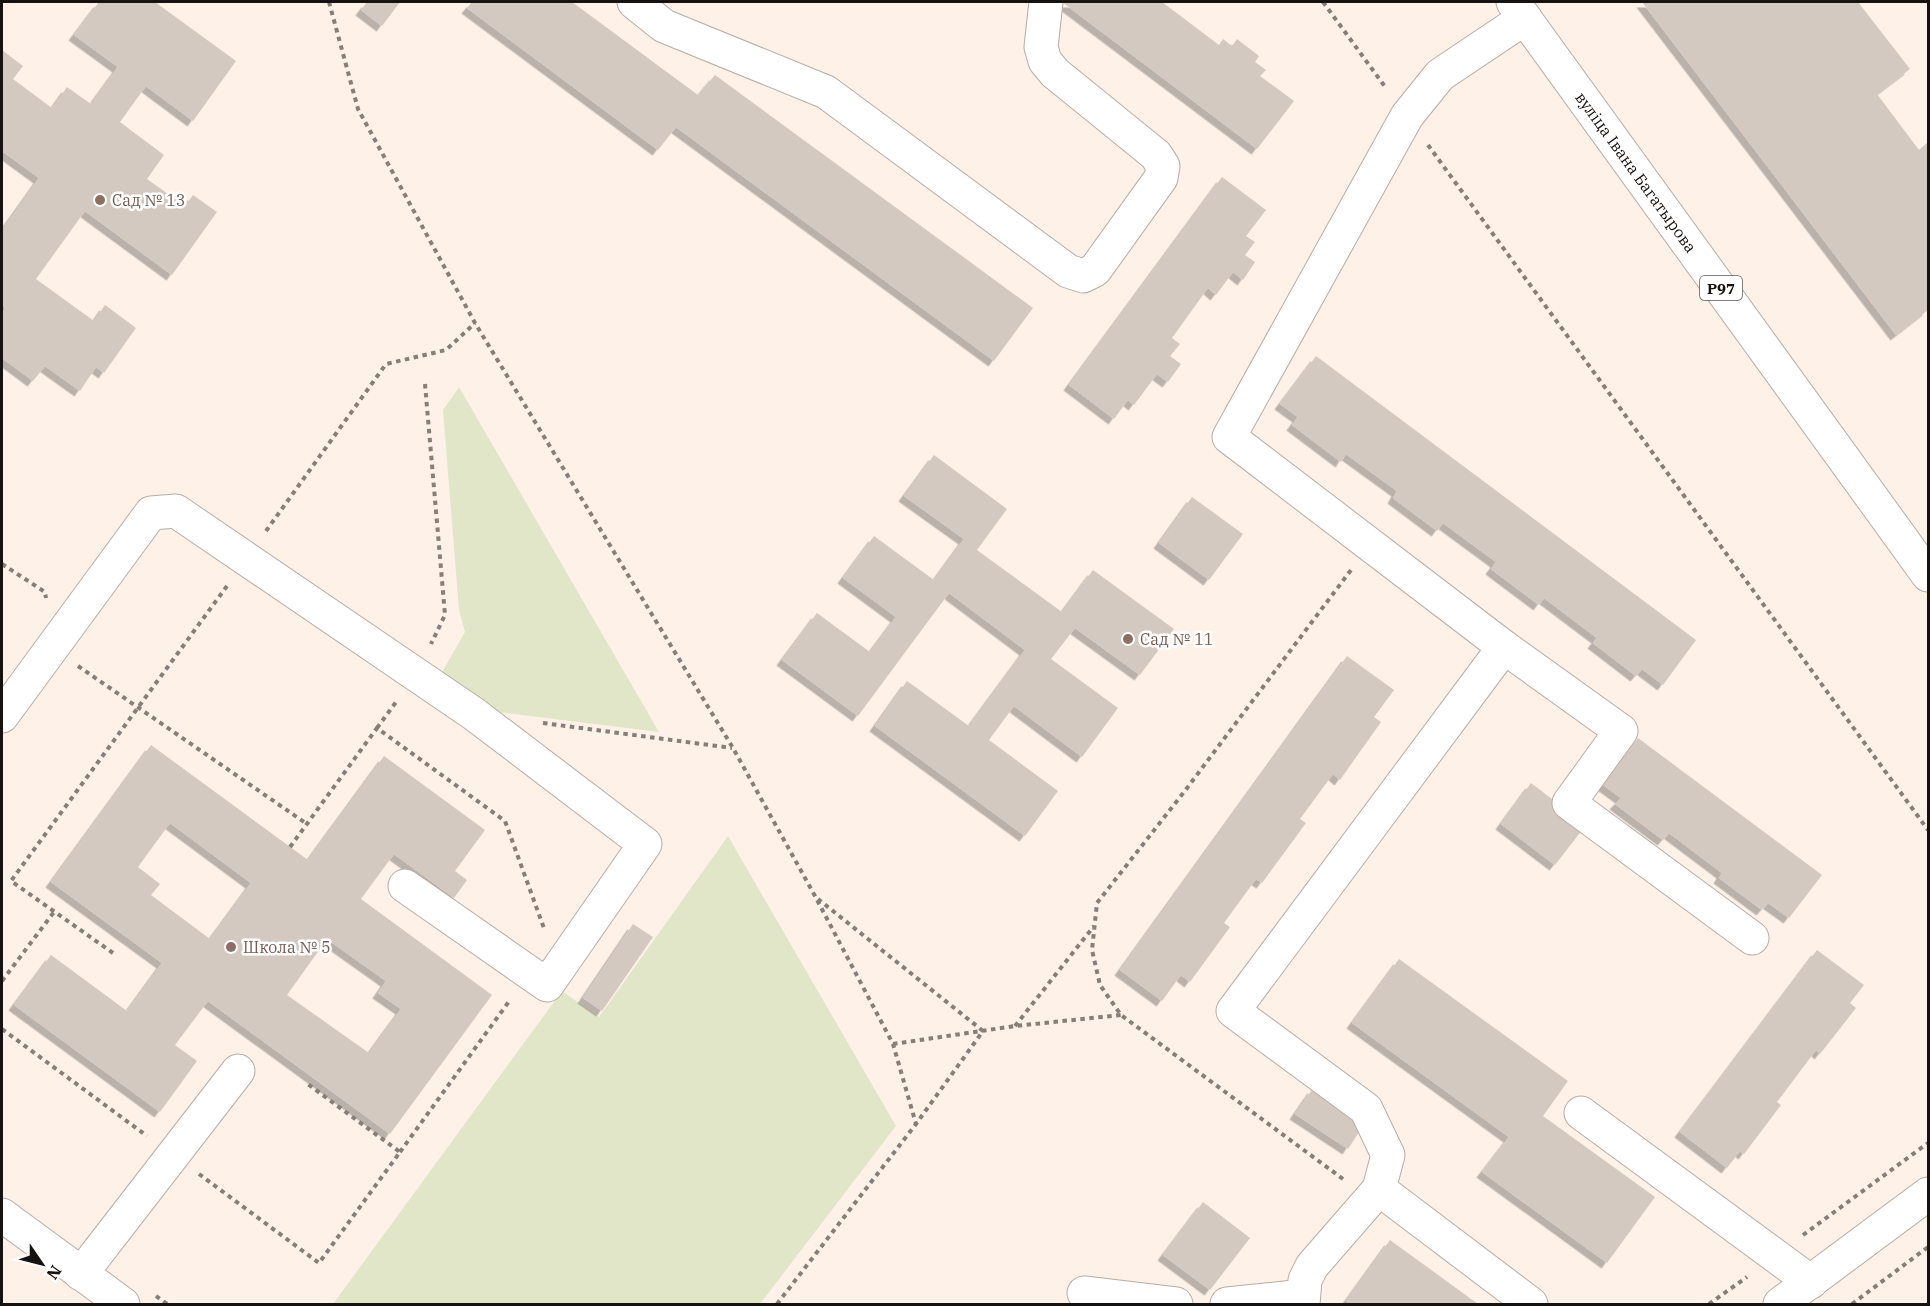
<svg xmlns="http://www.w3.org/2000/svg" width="1930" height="1306" font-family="'IBM Plex Serif',serif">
<defs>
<filter id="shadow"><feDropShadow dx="-5.5" dy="5.5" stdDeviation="0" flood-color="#0004"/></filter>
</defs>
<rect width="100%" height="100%" fill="#fdf1e8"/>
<!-- green -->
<g fill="#e2e6c9">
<path d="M459,387L659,732L490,711L438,679L465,632L459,610L443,410Z"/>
<path d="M728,836L896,1126L760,1304H333L562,991L599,1017Z"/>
</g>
<!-- building -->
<g fill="#d4c9c0" fill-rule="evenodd" filter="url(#shadow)">
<path d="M99,2H155L236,61L193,121L146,86L120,122L164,155L147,179L185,206L193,195L217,212L172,275L85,211L36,279L94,321L105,305L136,328L104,373L96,367L80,391L45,366L33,381L2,358V314L5,308L2,305V230L39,178L2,151V50L23,66L13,79L52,108L67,87L91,104L118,67L74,35Z"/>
<path d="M367,2H400L382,26L361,10Z"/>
<path d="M472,2H572L698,95L715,75L1033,308L994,361L676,127L658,150L467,8Z"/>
<path d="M1062,2H1162L1219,45L1223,39L1232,46L1237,39L1259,56L1255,62L1266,70L1260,76L1294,101L1257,149Z"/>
<path d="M1642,2H1858L1910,69L1877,94L1919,150L1928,142V310L1896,335Z"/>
<path d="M1222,177L1266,210L1246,236L1255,242L1245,255L1255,262L1243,280L1233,272L1216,295L1208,288L1172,338L1180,344L1170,356L1181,364L1168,382L1157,374L1134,405L1128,400L1114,419L1069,385Z"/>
<path d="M1316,356L1696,640L1663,685L1642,669L1636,676L1593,643L1597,638L1544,598L1539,605L1491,569L1496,562L1443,523L1437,531L1393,498L1397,491L1346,454L1341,462L1292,425L1298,417L1280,404Z"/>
<path d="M934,455L1007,509L977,550L1062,612L1093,570L1174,629L1140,675L1075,628L1051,659L1118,708L1082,757L1014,706L989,740L1058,791L1025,836L875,726L907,681L969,726L1025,650L949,593L858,716L782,660L817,613L870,652L896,617L843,578L874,536L934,580L964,539L904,496Z"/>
<path d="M1192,497L1243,534L1209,580L1159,543Z"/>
<path d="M1347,656L1394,690L1374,717L1381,722L1340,780L1333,774L1300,819L1306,823L1262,883L1256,879L1224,923L1230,927L1190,982L1181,975L1162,1001L1120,970Z"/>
<path d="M1638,738L1822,875L1789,918L1768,903L1762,910L1719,878L1722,873L1669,833L1663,840L1615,804L1621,798L1603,785Z"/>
<path d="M151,745L308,860L384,756L485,830L455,871L467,880L454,898L394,854L361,899L492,995L390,1134L208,1001L175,1045L197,1061L160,1112L14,1005L51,955L127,1011L162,963L51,882ZM170,823L251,883L210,939L151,895L160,884L138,867ZM327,939L386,981L378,993L401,1009L369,1053L287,995Z"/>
<path d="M1531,783L1586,825L1555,865L1501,824Z"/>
<path d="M633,924L653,937L602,1011L583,998Z"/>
<path d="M1817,950L1864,985L1850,1003L1856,1008L1820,1054L1816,1050L1777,1102L1781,1105L1744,1154L1740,1151L1727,1168L1680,1132Z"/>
<path d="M1399,959L1568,1081L1543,1116L1655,1197L1607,1263L1482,1172L1509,1137L1352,1023Z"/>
<path d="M1313,1088L1365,1123L1348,1149L1295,1114Z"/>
<path d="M1203,1202L1250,1238L1210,1290L1163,1255Z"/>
<path d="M1390,1240L1478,1304H1350L1346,1301Z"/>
</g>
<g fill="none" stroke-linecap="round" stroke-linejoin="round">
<!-- minor casing -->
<g stroke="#b7ada4" stroke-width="35">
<g id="minor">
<path d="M634,2L664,26L826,92L1068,271L1083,276L1095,270L1161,178L1163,166L1156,155L1055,73L1045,61L1041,47L1046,2"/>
<path d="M1525,18L1440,75L1407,116L1229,437L1504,647L1621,731L1569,803L1752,938"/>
<path d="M2,716L151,513L176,511L474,714L645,844L547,985L405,886"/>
<path d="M1581,1113L1811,1282"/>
<path d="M1379,1189L1531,1304"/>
<path d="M81,1274L238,1071"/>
<path d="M1084,1293L1176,1304"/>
<path d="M1227,1304L1303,1296"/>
<path d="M1303,1304L1305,1280L1312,1266L1379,1189L1388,1155L1366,1109L1233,1011L1504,647"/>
</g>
</g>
<!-- major casing -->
<g stroke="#b7ada4" stroke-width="35">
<g id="major">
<path id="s1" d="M1513,2L1928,575"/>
<path d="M2,1215L123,1304"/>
<path d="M1780,1304L1928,1194"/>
</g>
</g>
<!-- path -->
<g stroke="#867e78" stroke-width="4" stroke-dasharray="4.5 4.5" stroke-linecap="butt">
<path d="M329,2L358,109L475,323L733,748L815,896L893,1044L916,1124"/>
<path d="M1323,2L1386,88"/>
<path d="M1428,145L1928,830"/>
<path d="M425,384L445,615L431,644"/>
<path d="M266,531L386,364L446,350L475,323"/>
<path d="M2,564L45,592L46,598"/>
<path d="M78,666L307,824"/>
<path d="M543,723L732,748"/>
<path d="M377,728L396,702"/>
<path d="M290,847L377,728L505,821L545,931"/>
<path d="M113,953L11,881L227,586"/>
<path d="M2,981L54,912"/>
<path d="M1015,1026L1094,926"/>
<path d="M2,1029L147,1136"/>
<path d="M893,1044L1015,1026L1121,1015"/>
<path d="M400,1152L510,1000"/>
<path d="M199,1174L319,1263L400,1152L305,1082"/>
<path d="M1343,1179L1121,1015L1100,985L1092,950L1097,903L1184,792L1351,570"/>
<path d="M1803,1235L1928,1143"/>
<path d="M156,1296L167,1304"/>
<path d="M777,1304L916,1124L983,1031L818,899"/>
<path d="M1709,1304L1747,1277"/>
<path d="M1852,1304L1928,1247"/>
</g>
<!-- minor -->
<use href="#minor" stroke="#fff" stroke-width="33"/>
<!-- major -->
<use href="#major" stroke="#fff" stroke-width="33"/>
</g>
<!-- markers -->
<g fill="#8d6e63" stroke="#fff" stroke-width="2">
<circle cx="100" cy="200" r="6"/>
<circle cx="1128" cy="639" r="6"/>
<circle cx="231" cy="947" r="6"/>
</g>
<g text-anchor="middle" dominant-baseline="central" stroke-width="5" stroke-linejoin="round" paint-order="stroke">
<!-- shield labels -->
<rect fill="#fff" stroke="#5c5957" stroke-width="1.5" x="1700" y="276" width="42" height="24" rx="4.5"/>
<g font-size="15" font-weight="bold" fill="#16120f">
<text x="1721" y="288">Р97</text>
</g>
<!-- street labels -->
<g font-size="16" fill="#16120f" stroke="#fff">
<text stroke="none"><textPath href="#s1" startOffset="210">вуліца Івана Багатырова</textPath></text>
</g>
<!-- education labels -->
<g font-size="16" fill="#785e54" stroke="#fff" text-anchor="start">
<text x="112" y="200">Сад № 13</text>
<text x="1140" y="639">Сад № 11</text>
<text x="243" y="947">Школа № 5</text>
</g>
</g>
<!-- border -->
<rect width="1930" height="1306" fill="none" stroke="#16120f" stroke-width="6"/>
<!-- north arrow -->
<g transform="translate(42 1264) rotate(125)" stroke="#ffffff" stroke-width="4.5" paint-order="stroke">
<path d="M0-4.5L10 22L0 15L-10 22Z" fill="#16120f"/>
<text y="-9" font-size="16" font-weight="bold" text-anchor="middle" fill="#16120f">N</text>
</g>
</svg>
